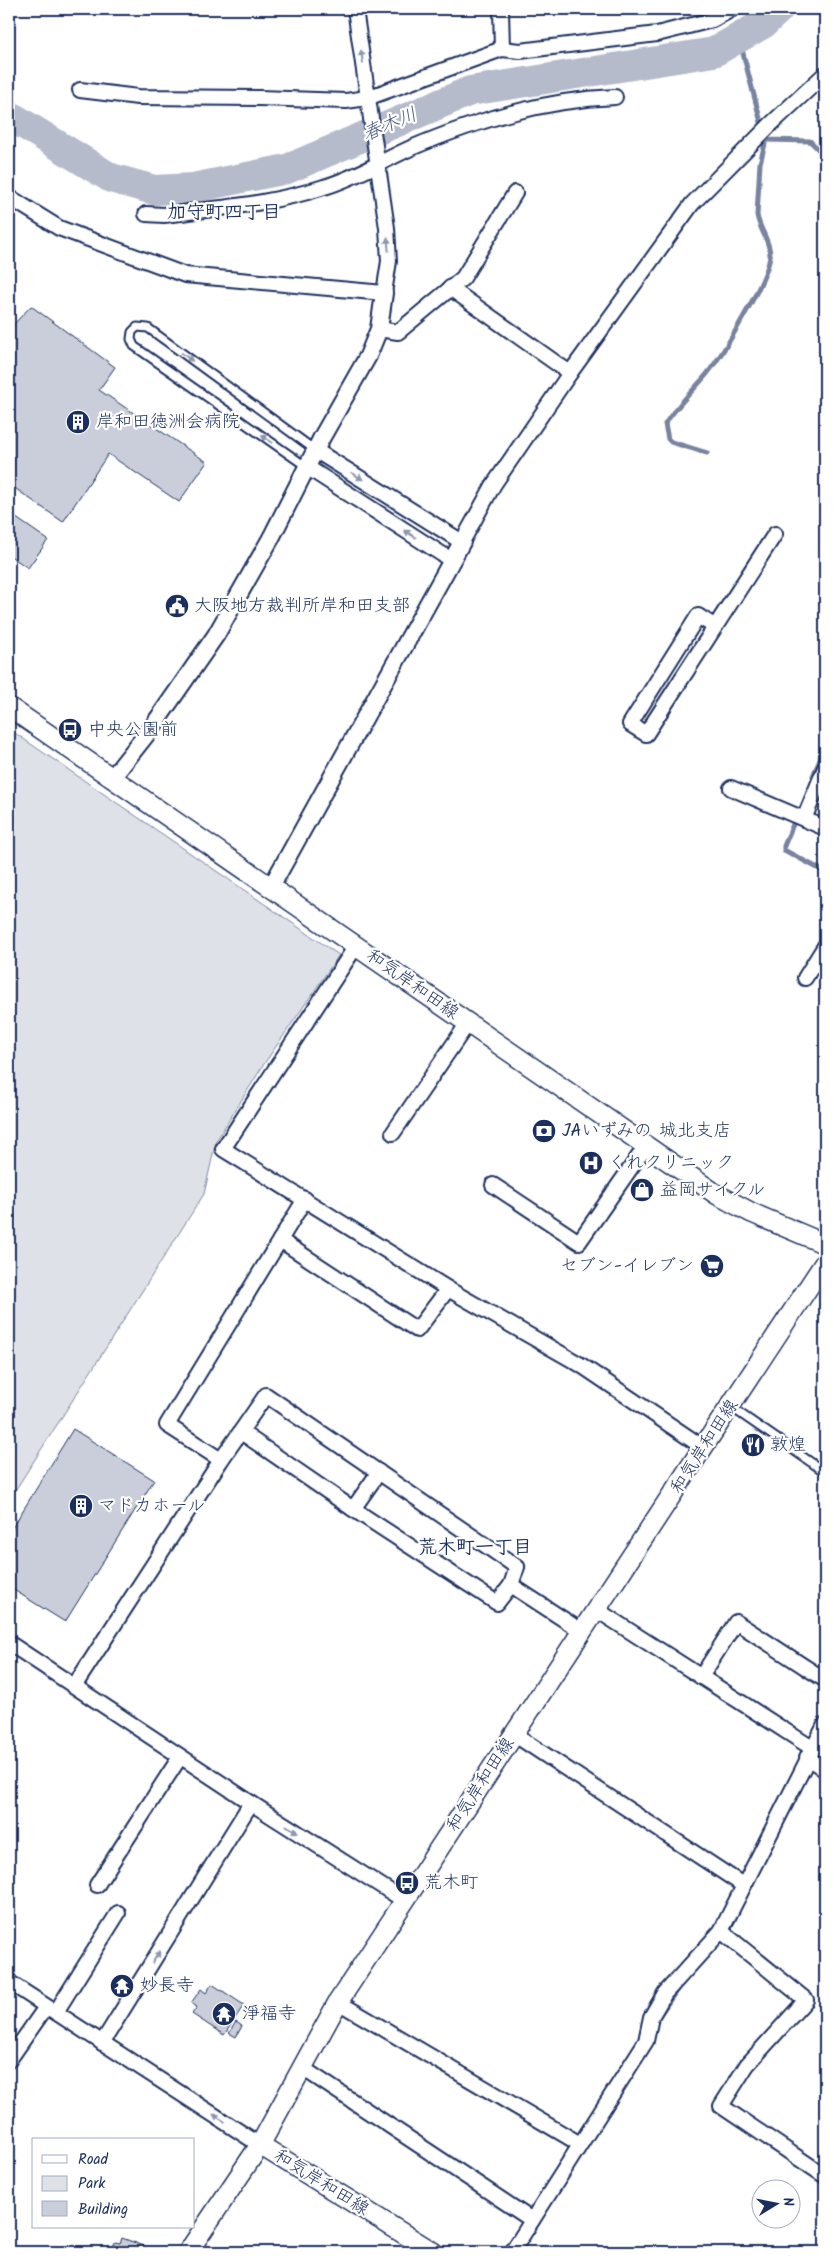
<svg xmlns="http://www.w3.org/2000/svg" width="834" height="2261" font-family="Kalam,'Klee One',sans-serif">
<rect width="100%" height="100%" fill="#fff"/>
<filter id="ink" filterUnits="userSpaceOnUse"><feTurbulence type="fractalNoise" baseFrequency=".02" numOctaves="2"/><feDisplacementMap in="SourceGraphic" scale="10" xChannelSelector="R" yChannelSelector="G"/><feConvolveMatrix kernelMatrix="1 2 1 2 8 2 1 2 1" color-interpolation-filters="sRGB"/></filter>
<g filter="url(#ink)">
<!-- green -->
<path fill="#dee1e7" stroke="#7c88a2" d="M9,729L339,955L264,1064L216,1141L204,1194L9,1500Z"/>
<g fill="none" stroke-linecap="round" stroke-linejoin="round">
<!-- stream -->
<g stroke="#77839f" stroke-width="5">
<path d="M739,38L763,130"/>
<path d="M765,138L766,140L810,141L822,153L825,161"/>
<path d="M707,453L671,442L668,439L665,424C677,405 693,391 707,374C723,354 769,278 770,255C770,240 759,229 757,215L760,163L766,140"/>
<path d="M813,776L825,748"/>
<path d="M794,822L784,846V850L825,872"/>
<path d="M659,2016L678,1988"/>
</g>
<!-- river -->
<path stroke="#b5bbca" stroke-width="30" d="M9,115L111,178L154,190L193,188L287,169L470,91L714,52L763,24L779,9"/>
</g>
<!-- building -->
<g fill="#caceda" stroke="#1b2f5e">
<path d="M31,306L115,367L99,390L207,462L179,502L108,454L63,522L9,484V324L12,326Z"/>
<path d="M9,513L48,540L28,568L9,555Z"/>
<path d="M73,1429L154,1480L65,1622L9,1587V1533Z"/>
<path d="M212,1984L244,2005L224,2035L192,2014L197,2007L191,2003L201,1989L206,1993Z"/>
<path d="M236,2022L242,2026L236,2037L229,2033Z"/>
<path d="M122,2238L161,2252H111L115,2242L120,2243Z"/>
</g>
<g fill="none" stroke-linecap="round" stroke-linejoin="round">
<!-- service casing -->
<g stroke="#1b2f5e" stroke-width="11">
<g id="service">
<path d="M307,467L134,346L131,339L132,332L137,327L148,328L315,450"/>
<path d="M731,1407L825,1472"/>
</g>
</g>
<!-- minor casing -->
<g stroke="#1b2f5e" stroke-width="18">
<g id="minor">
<path d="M501,9L502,49"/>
<path d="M80,90L138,97L259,98L346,101L367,98L502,49L520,51L657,34L712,20L732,9"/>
<path d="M9,197L59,228L185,275L384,293L389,261L387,228L355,9"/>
<path d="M146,214L164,215C218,208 273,204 324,187C355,178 382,161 411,148C478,120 542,100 615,97"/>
<path d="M450,288L570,373"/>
<path d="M379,329L398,332L463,278L515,193"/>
<path d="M315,450L462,542L494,484L570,373L692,204L770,125L825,74"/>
<path d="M307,467L451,560"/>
<path d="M714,626L698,616L630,724L646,734L775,534"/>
<path d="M731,788L825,828"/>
<path d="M804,819L825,768"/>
<path d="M356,946L223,1149L448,1289L581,1365L704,1448"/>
<path d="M805,978L825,946"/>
<path d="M393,1133L468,1023"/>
<path d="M493,1185L579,1242L646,1146"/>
<path d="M305,1199L280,1240L417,1330L448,1289"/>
<path d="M221,1460L266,1395L517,1567L511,1585L497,1603L353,1509L241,1432"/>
<path d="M353,1509L379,1472"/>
<path d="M511,1585L583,1632"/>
<path d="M597,1610L812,1748"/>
<path d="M9,1643L251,1803L405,1901"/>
<path d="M701,1677L736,1622L825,1680"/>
<path d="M75,1685L221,1460L167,1425L280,1240"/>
<path d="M515,1735L743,1885"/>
<path d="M807,1757L825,1770"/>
<path d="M97,1885L180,1757"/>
<path d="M721,1931L806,2000L747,2065L721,2106L825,2176"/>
<path d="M9,1982L260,2145"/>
<path d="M338,2002L580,2144"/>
<path d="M56,2012L118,1913"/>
<path d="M102,2043L251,1803"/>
<path d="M9,2060L46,2007"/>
<path d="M301,2067L532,2220"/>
<path d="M512,2252L646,2041L651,2017L665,1993L721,1931L825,1725"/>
</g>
</g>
<!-- tertiary casing -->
<g stroke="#1b2f5e" stroke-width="20">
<g id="tertiary">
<path d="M112,778L153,726L216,635L271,538L322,437L368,356L379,329L384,293"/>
<path d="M271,887L462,542"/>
</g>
</g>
<!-- secondary casing -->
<g stroke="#1b2f5e" stroke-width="22">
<g id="secondary">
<path d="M9,707L716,1194L752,1213L825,1244"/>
<path d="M260,2145L433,2252"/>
<path d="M188,2252L260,2145L338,2002L825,1262"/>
</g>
</g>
<!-- service -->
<use href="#service" stroke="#fff" stroke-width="7"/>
<!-- minor -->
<use href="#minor" stroke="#fff" stroke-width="14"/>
<!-- tertiary -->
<use href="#tertiary" stroke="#fff" stroke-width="16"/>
<!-- secondary -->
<use href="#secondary" stroke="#fff" stroke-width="19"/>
</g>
<!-- one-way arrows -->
<defs><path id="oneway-solid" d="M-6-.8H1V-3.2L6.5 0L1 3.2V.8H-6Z" transform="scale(1.25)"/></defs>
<g fill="#8d97ae">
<use href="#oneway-solid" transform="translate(362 57) rotate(-98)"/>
<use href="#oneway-solid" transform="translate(388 244) rotate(-95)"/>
<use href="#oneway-solid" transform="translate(187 357) rotate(36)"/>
<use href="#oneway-solid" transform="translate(267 439) rotate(-145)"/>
<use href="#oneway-solid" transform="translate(357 476) rotate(32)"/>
<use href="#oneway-solid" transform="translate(410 534) rotate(-147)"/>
<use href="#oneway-solid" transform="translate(292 1829) rotate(32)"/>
<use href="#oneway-solid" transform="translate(156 1957) rotate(-58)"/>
<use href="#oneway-solid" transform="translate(219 2118) rotate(-147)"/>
</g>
</g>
<!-- icons -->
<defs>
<g id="building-disc" transform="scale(1.25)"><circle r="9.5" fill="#1b2f5e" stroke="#fff"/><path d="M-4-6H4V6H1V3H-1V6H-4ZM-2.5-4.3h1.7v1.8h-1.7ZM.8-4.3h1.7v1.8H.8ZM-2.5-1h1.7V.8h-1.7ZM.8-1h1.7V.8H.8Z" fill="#fff"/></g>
<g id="civic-disc" transform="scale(1.25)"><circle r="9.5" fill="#1b2f5e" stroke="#fff"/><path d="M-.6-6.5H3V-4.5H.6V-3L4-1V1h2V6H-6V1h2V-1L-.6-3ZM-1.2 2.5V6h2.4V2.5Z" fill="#fff"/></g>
<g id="bus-disc" transform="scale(1.25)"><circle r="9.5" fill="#1b2f5e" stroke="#fff"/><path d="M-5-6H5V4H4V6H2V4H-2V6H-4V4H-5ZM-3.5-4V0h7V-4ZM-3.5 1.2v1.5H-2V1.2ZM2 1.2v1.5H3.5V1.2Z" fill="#fff"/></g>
<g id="bank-disc" transform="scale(1.25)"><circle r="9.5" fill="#1b2f5e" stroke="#fff"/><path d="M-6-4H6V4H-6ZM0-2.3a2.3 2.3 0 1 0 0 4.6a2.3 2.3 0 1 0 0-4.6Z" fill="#fff"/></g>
<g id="hospital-disc" transform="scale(1.25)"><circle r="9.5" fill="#1b2f5e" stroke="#fff"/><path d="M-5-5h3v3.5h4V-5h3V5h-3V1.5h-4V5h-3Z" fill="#fff"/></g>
<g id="shop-disc" transform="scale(1.25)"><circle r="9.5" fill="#1b2f5e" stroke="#fff"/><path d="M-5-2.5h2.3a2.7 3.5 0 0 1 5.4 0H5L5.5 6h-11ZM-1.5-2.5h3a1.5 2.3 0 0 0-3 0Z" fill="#fff"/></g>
<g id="supermarket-disc" transform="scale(1.25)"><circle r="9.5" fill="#1b2f5e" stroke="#fff"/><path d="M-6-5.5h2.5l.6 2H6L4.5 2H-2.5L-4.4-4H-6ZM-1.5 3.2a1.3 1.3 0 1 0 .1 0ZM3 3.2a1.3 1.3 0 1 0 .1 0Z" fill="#fff"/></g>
<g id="restaurant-disc" transform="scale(1.25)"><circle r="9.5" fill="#1b2f5e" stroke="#fff"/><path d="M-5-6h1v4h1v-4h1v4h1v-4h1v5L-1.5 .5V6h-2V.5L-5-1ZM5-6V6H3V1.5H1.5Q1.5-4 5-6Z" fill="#fff"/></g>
<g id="temple-disc" transform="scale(1.25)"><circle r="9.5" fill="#1b2f5e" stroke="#fff"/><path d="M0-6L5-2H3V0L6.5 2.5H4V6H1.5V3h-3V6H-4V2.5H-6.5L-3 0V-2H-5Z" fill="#fff"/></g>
</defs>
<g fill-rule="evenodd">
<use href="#building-disc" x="78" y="422"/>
<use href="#civic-disc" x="177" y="606"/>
<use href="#bus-disc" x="70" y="730"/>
<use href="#bank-disc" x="544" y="1131"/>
<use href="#hospital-disc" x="591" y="1163"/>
<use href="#shop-disc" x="642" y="1190"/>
<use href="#supermarket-disc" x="712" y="1266"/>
<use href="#restaurant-disc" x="753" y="1445"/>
<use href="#building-disc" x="81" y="1506"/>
<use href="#bus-disc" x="407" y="1883"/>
<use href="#temple-disc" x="122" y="1986"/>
<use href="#temple-disc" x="224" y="2014"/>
</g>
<g text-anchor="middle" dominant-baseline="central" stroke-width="4.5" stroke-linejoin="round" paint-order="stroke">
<!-- poi labels -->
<g font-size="18" fill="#1b2f5e" stroke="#fff" text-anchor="start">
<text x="96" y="422">岸和田徳洲会病院</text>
<text x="194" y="606">大阪地方裁判所岸和田支部</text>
<text x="88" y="730">中央公園前</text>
<text x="562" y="1131">JAいずみの 城北支店</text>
<text x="608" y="1163">くれクリニック</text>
<text x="660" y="1190">益岡サイクル</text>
<text x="694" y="1266" text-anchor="end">セブン-イレブン</text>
<text x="770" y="1445">敦煌</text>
<text x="98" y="1506">マドカホール</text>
<text x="424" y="1883">荒木町</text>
<text x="140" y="1986">妙長寺</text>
<text x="242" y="2014">淨福寺</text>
</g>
<!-- street labels -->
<g font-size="18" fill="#1b2f5e" stroke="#fff">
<text transform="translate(412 985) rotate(35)">和気岸和田線</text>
<text transform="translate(705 1447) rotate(-57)">和気岸和田線</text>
<text transform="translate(481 1785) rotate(-57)">和気岸和田線</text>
<text transform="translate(321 2183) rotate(32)">和気岸和田線</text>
</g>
<!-- water labels -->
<g font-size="19" font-style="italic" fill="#49597e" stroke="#fff">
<text transform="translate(390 125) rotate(-23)">春木川</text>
</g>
<!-- neighbourhood labels -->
<g font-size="19" font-weight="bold" fill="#1b2f5e" stroke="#fff">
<text x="224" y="213">加守町四丁目</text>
<text x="475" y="1548">荒木町一丁目</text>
</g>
</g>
<!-- margin -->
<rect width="834" height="2261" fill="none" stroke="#fff" stroke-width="30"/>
<rect x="15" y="15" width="804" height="2231" fill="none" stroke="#1b2f5e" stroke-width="2" filter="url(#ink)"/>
<!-- legend -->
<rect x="32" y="2138" width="162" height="90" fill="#ffffff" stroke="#a4acbf"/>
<rect x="42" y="2155" width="25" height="8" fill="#ffffff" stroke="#a4acbf"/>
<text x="78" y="2164" font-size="15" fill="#1b2f5e">Road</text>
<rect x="42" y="2176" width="25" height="15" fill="#dee1e7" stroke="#a4acbf"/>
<text x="78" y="2188" font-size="15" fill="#1b2f5e">Park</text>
<rect x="42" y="2201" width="25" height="15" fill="#caceda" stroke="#a4acbf"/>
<text x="78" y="2214" font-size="15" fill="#1b2f5e">Building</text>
<!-- north arrow -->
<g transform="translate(776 2204) rotate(80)"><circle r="24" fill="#ffffff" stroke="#a4acbf"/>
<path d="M0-4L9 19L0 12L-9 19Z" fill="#1b2f5e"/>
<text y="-8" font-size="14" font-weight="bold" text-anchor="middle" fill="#1b2f5e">N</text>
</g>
</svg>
